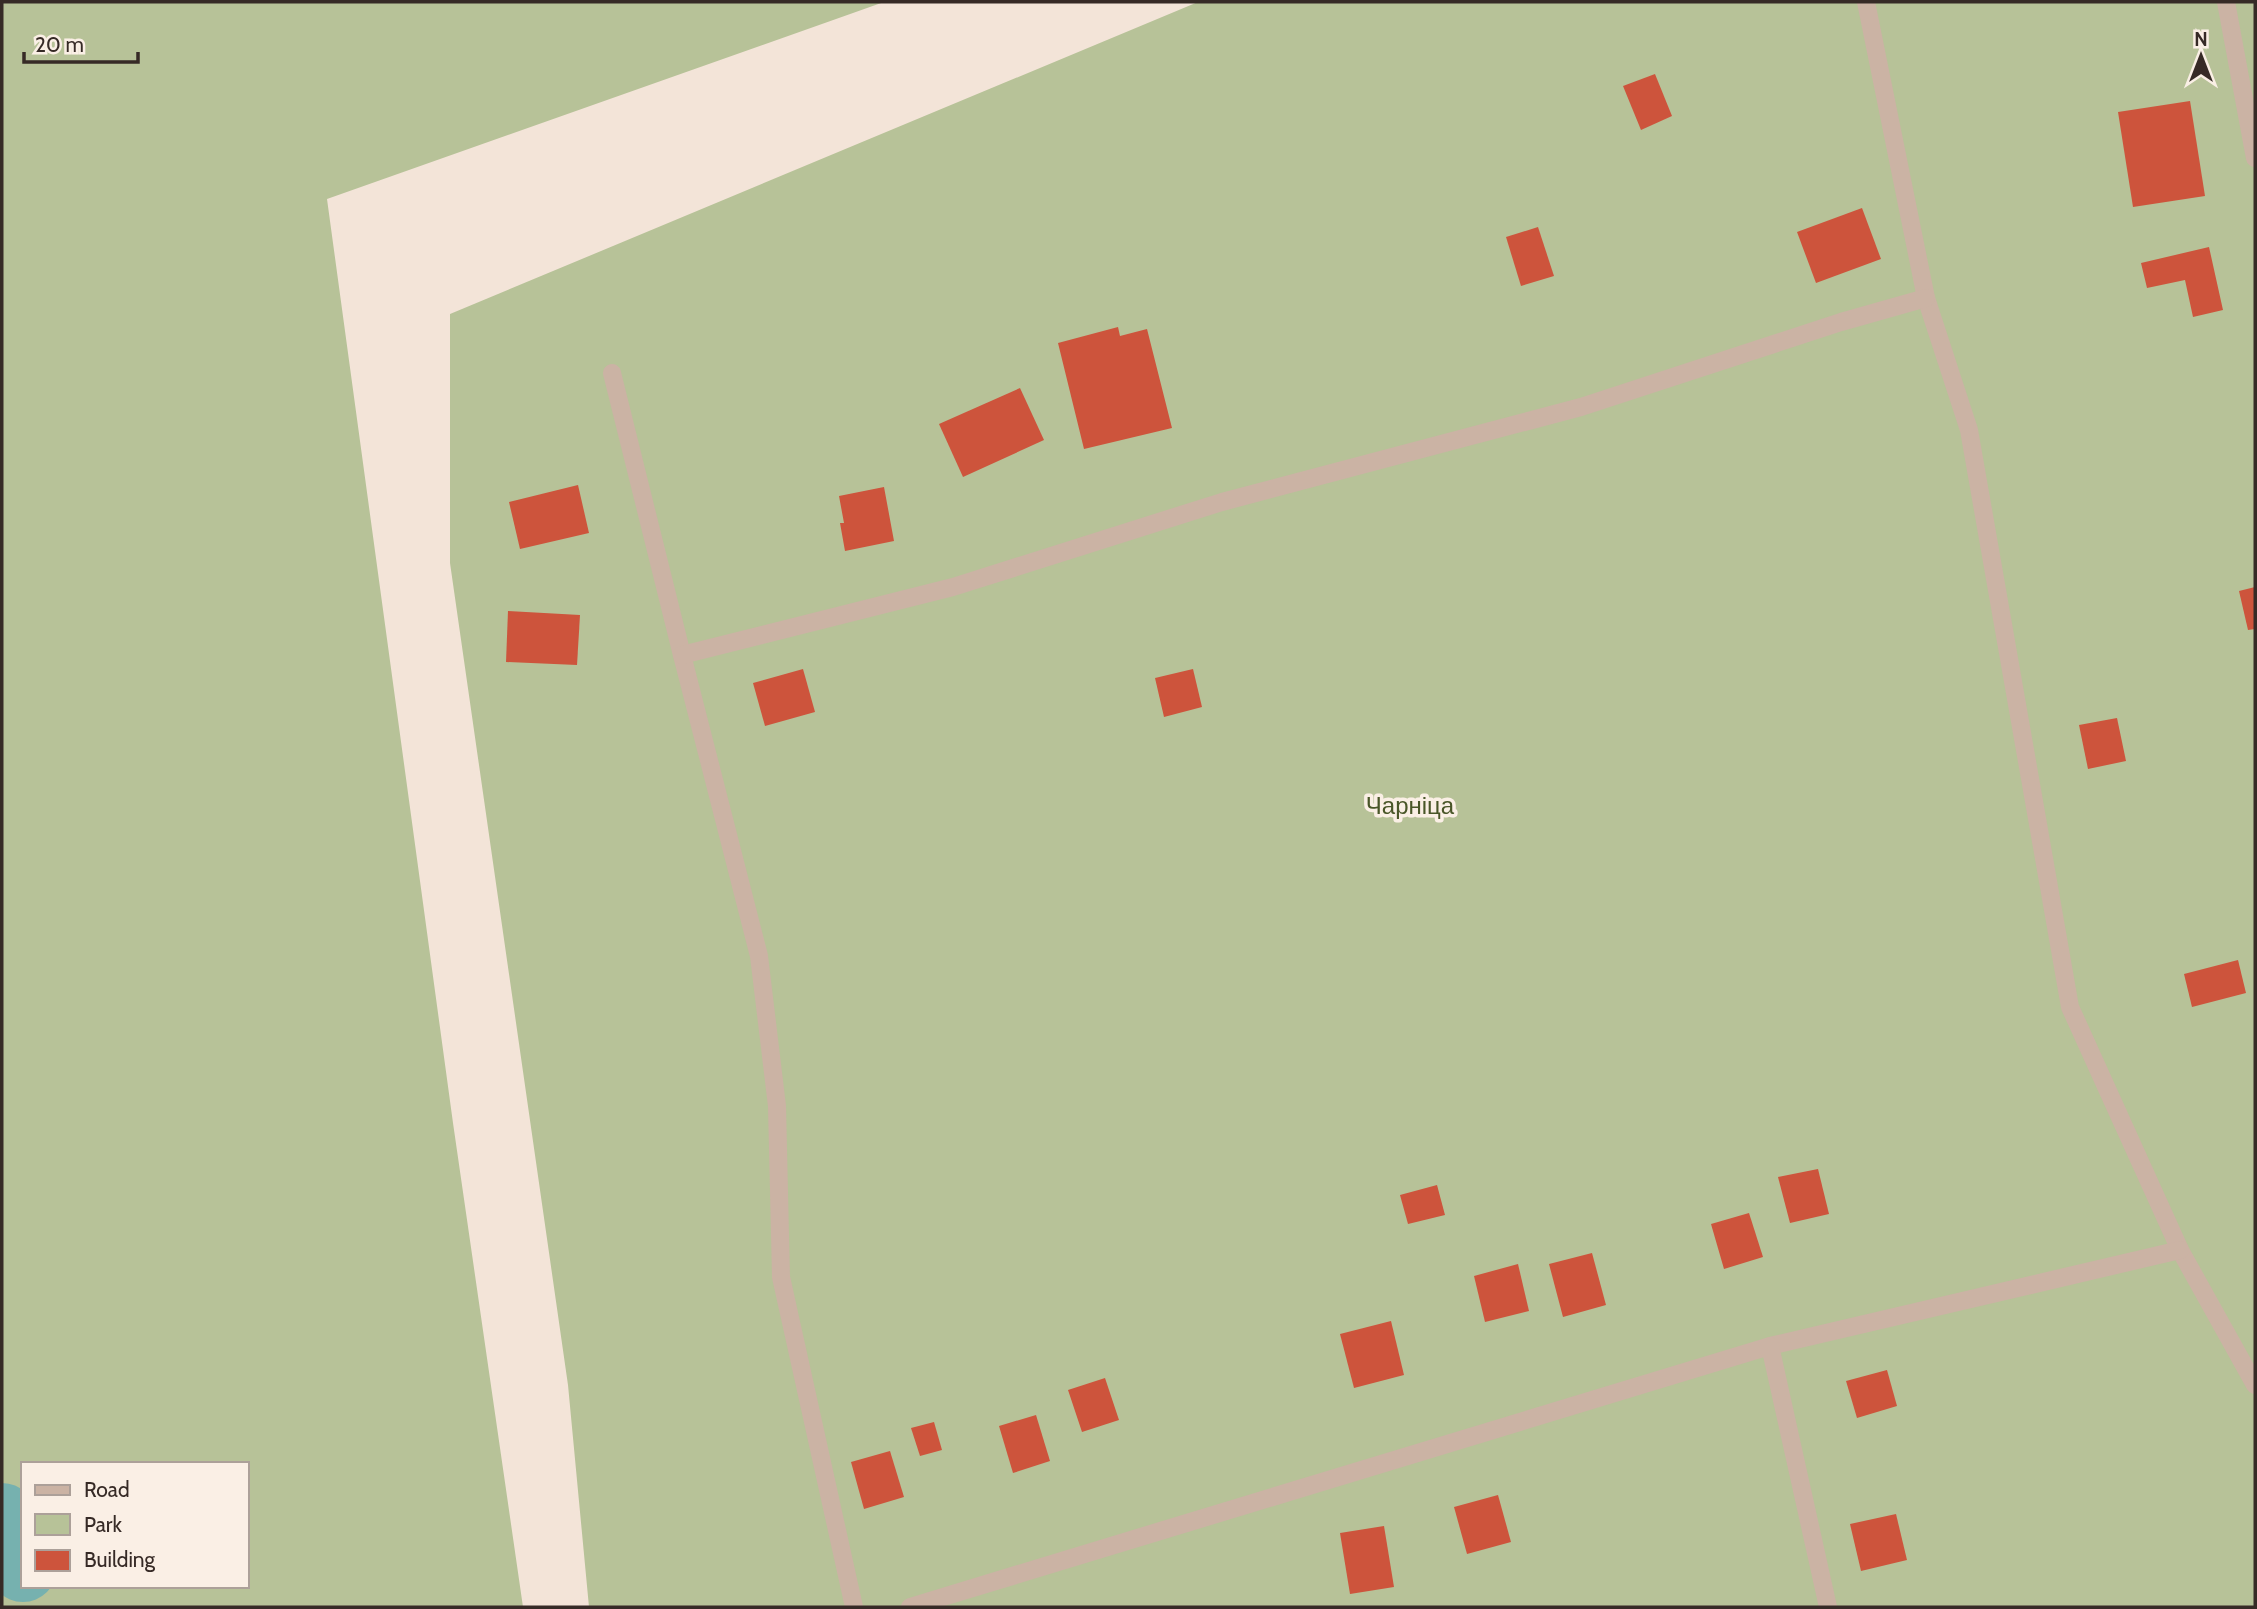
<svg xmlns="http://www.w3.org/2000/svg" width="2257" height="1609" font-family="Cabin,sans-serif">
<rect width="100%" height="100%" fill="#f3e4d8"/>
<!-- green -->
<g fill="#b7c298" fill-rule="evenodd">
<path d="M2,2H884L327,199L453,1123L523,1607H2ZM23,1464H247V1586H23Z"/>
<path d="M1198,2H2255V1607H589L568,1385L450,563V314Z"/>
</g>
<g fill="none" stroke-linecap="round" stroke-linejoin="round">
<!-- river -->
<path stroke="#76b1af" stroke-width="68" d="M2,1517L23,1568"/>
</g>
<!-- building -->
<g fill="#cd543c">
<path d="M1655,74L1672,116L1641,130L1623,86Z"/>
<path d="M2190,101L2205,196L2133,207L2118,112Z"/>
<path d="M1862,208L1881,259L1816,283L1797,232Z"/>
<path d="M1538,227L1554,276L1521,286L1506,237Z"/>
<path d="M2209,247L2223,310L2193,317L2185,280L2147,288L2141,263Z"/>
<path d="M1118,327L1120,336L1147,329L1172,428L1084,449L1058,343Z"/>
<path d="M1020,388L1044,440L963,477L939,424Z"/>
<path d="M578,485L589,533L520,549L509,502Z"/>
<path d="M884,487L894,541L845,551L840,523H844L839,496Z"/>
<path d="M2255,587V629L2248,630L2239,591Z"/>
<path d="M508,611L580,615L577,665L506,662Z"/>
<path d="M803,669L815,712L765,726L753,683Z"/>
<path d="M1193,669L1202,707L1164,717L1155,678Z"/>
<path d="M2117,718L2126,761L2088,769L2079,725Z"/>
<path d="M2238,960L2246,993L2192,1007L2184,974Z"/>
<path d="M1818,1169L1829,1214L1790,1223L1778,1177Z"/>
<path d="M1437,1185L1445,1215L1408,1224L1400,1195Z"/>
<path d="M1749,1213L1763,1257L1724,1269L1711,1224Z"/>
<path d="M1592,1253L1606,1305L1563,1317L1549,1264Z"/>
<path d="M1518,1264L1529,1311L1485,1322L1474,1276Z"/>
<path d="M1391,1321L1404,1375L1354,1388L1340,1334Z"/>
<path d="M1887,1370L1897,1406L1857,1418L1846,1381Z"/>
<path d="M1105,1378L1119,1420L1082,1432L1068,1390Z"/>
<path d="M1036,1415L1050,1461L1013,1473L999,1426Z"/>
<path d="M934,1422L942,1450L920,1456L911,1428Z"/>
<path d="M890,1451L904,1497L864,1509L851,1462Z"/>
<path d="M1498,1495L1511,1542L1467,1554L1454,1507Z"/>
<path d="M1896,1514L1907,1560L1861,1571L1850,1524Z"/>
<path d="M1384,1526L1394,1587L1350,1594L1340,1533Z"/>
</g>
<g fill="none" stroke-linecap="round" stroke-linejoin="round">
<!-- minor -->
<g stroke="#cbb3a4" stroke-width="18">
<path d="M1866,2L1926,298L1969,430L2070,1007L2180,1250L2255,1385"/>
<path d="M2226,2L2255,158"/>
<path d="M612,373L682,655L759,956L777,1106L781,1277L854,1607"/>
<path d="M682,655L953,587L1222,502L1581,407L1841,322L1926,298"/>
<path d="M1770,1346L2180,1250"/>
<path d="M910,1607L1770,1346L1828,1607"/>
</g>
</g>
<g text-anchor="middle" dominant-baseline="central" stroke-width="7" stroke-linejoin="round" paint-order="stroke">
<!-- park labels -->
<g font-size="24" fill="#495628" stroke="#faefe5">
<text x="1410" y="805">Чарніца</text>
</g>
</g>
<!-- border -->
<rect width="2257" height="1609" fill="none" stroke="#362a26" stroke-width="7"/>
<!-- legend -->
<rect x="21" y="1462" width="228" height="126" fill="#faefe5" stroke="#aca099" stroke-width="2"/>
<rect x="35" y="1485" width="35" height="10" fill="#cbb3a4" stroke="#aca099" stroke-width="2"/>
<text x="84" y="1497" font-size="21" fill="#362a26">Road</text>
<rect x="35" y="1514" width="35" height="21" fill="#b7c298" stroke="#aca099" stroke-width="2"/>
<text x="84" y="1532" font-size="21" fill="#362a26">Park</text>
<rect x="35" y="1550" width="35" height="21" fill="#cd543c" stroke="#aca099" stroke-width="2"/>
<text x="84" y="1567" font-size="21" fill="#362a26">Building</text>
<!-- north arrow -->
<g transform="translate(2201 56)" stroke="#faefe5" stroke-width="5" paint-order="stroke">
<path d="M0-5L12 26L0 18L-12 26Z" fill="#362a26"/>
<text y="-10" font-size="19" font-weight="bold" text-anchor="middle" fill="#362a26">N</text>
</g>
<!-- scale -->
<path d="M24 52v10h114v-10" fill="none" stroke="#362a26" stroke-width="3.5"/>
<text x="35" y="52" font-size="21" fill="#362a26" stroke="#faefe5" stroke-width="5" paint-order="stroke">20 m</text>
</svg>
